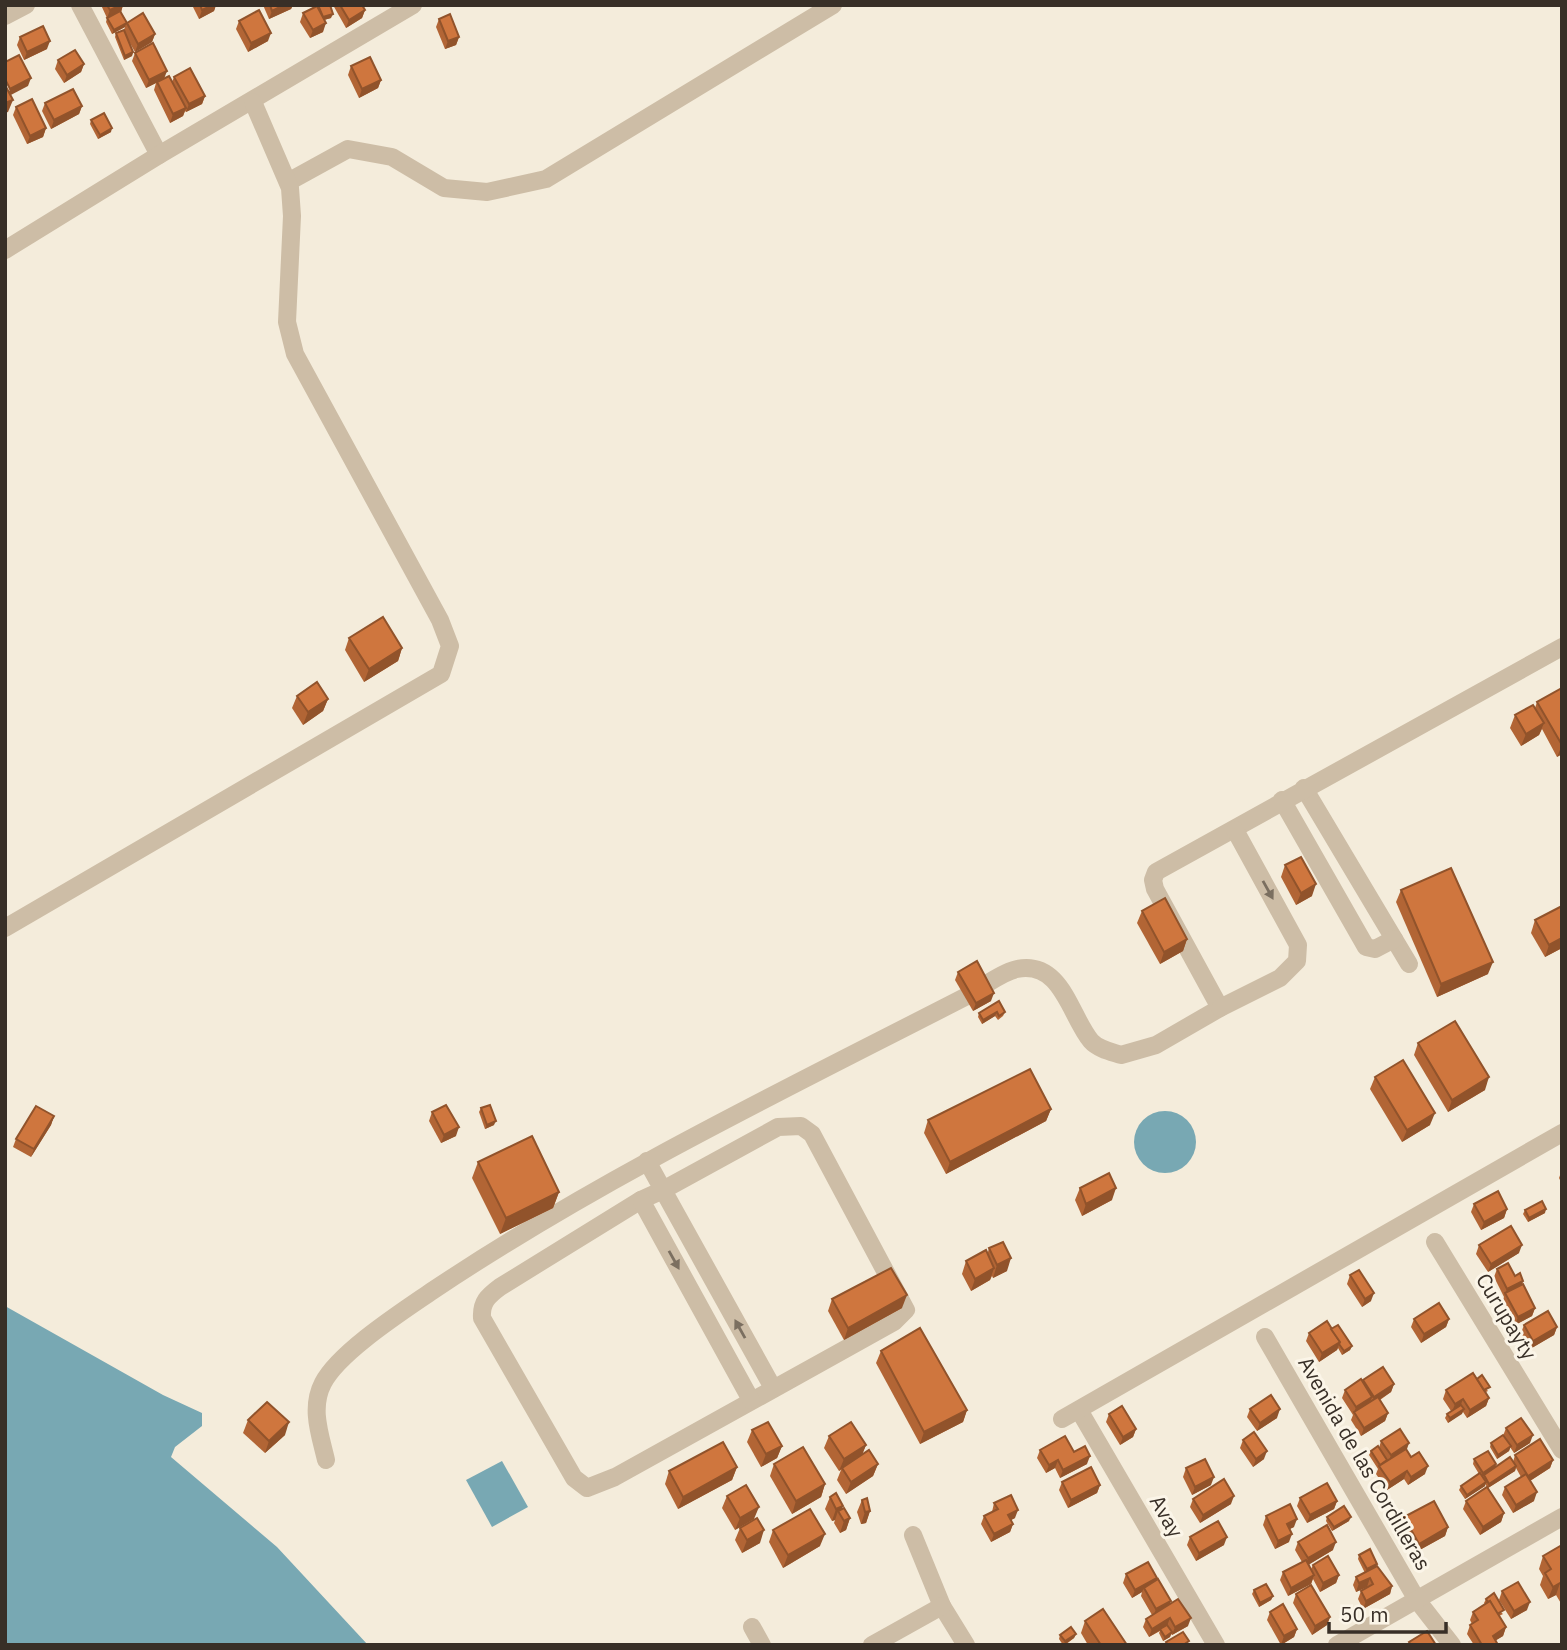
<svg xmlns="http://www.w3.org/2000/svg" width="1567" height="1650" font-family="'IBM Plex Sans',sans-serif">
<rect width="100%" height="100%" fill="#f4ecdb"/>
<!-- water -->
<g fill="#78a8b3">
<circle cx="1165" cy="1142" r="31"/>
<path d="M5,1306L163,1395L202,1413V1426L175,1447L171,1457L277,1547L368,1645H5Z"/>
<path d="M502,1461L528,1507L492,1527L466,1480Z"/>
</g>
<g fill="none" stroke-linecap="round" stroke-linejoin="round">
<!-- minor -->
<g stroke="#cdbda6" stroke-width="18">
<path d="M80,5L159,155"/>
<path d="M5,16L26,5"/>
<path d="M288,182L348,149L392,157L444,188L487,192L546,179L833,5"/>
<path d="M5,250L159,155L413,5"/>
<path d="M1304,788L1409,964"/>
<path d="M1282,800L1366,947L1375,949L1394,939"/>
<path d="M5,928L441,674L450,646L440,620L295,354L287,322L292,216L290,188L253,102"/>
<path d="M983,986C993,980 1006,971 1017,969C1062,960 1070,1016 1091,1041C1098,1049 1112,1052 1121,1055L1156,1045L1220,1008L1155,889L1153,880L1156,872L1562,647"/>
<path d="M1220,1008L1280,978L1297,961L1298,945L1235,830"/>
<path d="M647,1161L663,1190L778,1127L801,1126L812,1134L906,1310L894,1322L615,1477L587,1488L574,1478L482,1318C481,1302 488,1296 500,1287L641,1200L663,1190L773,1388"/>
<path d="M641,1200L751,1400"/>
<path d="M1435,1242L1562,1450"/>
<path d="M1265,1337L1417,1600L1452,1645"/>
<path d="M1079,1410L1216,1645"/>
<path d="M1062,1419L1562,1133"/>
<path d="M326,1460C320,1434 310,1408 323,1383C339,1352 403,1311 432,1291C601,1178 784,1090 965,997"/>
<path d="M913,1535L942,1606L966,1645"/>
<path d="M752,1627L762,1645"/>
<path d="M872,1645L942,1606"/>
<path d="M1337,1645L1562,1517"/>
</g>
</g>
<!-- wall -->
<g fill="#b26535">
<path d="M101,5H123L121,12L127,22L155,34L152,42L135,52L127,38L133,52L132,56L124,60L115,37L116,33L124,30L125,27L112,34L106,22L107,18Z"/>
<path d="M192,5H216L214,11L199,19Z"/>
<path d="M263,5H293L291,9L269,19Z"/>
<path d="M317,5H330L331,18L324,20L323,32L310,38L300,22L303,13Z"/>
<path d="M333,5H362L365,10L362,18L346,28Z"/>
<path d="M439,19L459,37L456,45L445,49L436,27Z"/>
<path d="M239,21L268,41L248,52L236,29Z"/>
<path d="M20,37L47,49L24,60L17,45Z"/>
<path d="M135,53L164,78L172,82L174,77L205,96L202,104L186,112L185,111L183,116L170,123L154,90L156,83L146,88L132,61Z"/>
<path d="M58,60L84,64L81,72L64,83L55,69Z"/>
<path d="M351,66L381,80L378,88L359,98L348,75Z"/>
<path d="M45,103L82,106L79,114L51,129L42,111Z"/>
<path d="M16,107L46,128L43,137L27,144L13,115Z"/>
<path d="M91,120L111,132L98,139L90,124Z"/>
<path d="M349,638L402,648L398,661L364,682L345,650Z"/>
<path d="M1562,688V754L1557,757L1542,729L1539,735L1521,746L1510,728L1515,715L1535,708L1537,702Z"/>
<path d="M297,696L328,699L323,711L303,725L292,708Z"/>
<path d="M1285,865L1312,896L1296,905L1281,877Z"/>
<path d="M1401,890L1488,974L1437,997L1396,902Z"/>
<path d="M1562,906V948L1545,957L1531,933L1535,920Z"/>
<path d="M1142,911L1187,939L1183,951L1160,964L1137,923Z"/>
<path d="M958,972L991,1001L973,1011L955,980Z"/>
<path d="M1005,1012L1003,1016L998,1020L995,1016L982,1024L978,1017L979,1013Z"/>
<path d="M1418,1043L1485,1090L1448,1112L1414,1055Z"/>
<path d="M1375,1077L1430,1125L1402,1142L1370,1089Z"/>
<path d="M481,1108L494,1125L485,1129L479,1112Z"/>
<path d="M1051,1109L1046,1121L946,1174L924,1133L928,1120Z"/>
<path d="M432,1112L456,1136L441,1143L429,1121Z"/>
<path d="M54,1116L51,1125L31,1157L13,1147L16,1139Z"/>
<path d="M478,1162L559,1192L553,1208L500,1234L472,1178Z"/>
<path d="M1562,1170V1184L1559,1178Z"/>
<path d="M1080,1188L1112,1200L1082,1216L1075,1200Z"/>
<path d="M1474,1204L1507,1209L1504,1218L1481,1230L1471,1212Z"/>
<path d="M1525,1210L1545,1213L1528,1222L1523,1214Z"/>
<path d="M1479,1245L1519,1253L1488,1272L1476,1254Z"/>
<path d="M989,1248L1007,1271L993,1278L992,1276L990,1280L971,1291L962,1274L966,1261L988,1252Z"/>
<path d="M1497,1269L1515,1276L1523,1281L1522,1285L1535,1308L1532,1316L1515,1325L1502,1302L1504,1297L1494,1277Z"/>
<path d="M1350,1275L1371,1301L1362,1307L1347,1284Z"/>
<path d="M832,1299L902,1308L844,1340L828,1311Z"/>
<path d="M1414,1319H1449L1446,1327L1421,1343L1411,1327Z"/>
<path d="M1524,1325L1557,1327L1554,1335L1530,1349L1521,1333Z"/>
<path d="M1331,1329L1352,1346L1350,1350L1342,1355L1338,1348L1337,1350L1319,1362L1306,1341L1309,1333Z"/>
<path d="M881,1351L967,1410L963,1422L920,1444L876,1363Z"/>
<path d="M1477,1379L1488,1391L1486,1392L1489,1398L1486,1406L1467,1418L1463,1412L1448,1423L1445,1418L1447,1414L1451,1411L1443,1399L1446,1390Z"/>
<path d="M1363,1380L1394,1384L1391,1392L1380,1400L1388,1413L1385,1421L1361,1436L1351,1420L1353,1415L1342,1398L1345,1390L1363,1382Z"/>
<path d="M1250,1409L1277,1418L1257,1431L1247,1417Z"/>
<path d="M1109,1414L1136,1429L1133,1437L1120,1445L1106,1422Z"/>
<path d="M248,1420L285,1435L265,1453L243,1433Z"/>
<path d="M1506,1428L1530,1443L1514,1453L1510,1447L1509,1451L1497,1459L1490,1447L1491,1443L1503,1436Z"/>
<path d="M752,1430L782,1446L777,1458L761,1467L747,1442Z"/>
<path d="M829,1436L866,1445L862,1455L878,1464L873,1476L846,1494L837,1480L841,1470L839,1471L824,1448Z"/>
<path d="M1243,1440L1264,1459L1253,1467L1240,1448Z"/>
<path d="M1381,1441L1407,1451L1425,1474L1408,1485L1404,1479L1387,1490L1376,1474L1378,1469L1369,1455L1371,1451L1379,1448Z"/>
<path d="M1040,1450L1074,1452L1087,1464L1060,1478L1055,1468L1046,1473L1037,1458Z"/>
<path d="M1515,1455L1553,1460L1550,1468L1530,1481L1534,1501L1513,1513L1502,1495L1505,1487L1521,1477L1516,1468L1515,1471L1488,1488L1485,1484V1486L1465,1499L1459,1490L1461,1486L1479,1474L1473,1464L1474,1459L1496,1464L1495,1467L1513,1462Z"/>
<path d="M774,1464L825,1484L821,1497L792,1514L770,1476Z"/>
<path d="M737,1467L732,1480L678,1509L665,1484L669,1471Z"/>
<path d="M1186,1468L1211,1485L1192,1495L1183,1477Z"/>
<path d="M1062,1482L1100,1485L1097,1493L1068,1508L1059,1490Z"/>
<path d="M727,1496L754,1519L735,1530L722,1508Z"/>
<path d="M830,1497L843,1506L841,1509L850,1518L846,1530L840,1533L834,1523L835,1520L832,1521L825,1509Z"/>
<path d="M1300,1498L1337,1501L1334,1509L1307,1523L1297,1506Z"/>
<path d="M1193,1499L1231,1504L1200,1523L1190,1507Z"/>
<path d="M862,1500L870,1511L866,1523L861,1524L857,1512Z"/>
<path d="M1466,1501L1504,1513L1501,1522L1480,1535L1463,1509Z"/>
<path d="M994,1503L1015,1518L1011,1520L1013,1524L1010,1532L991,1542L981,1524L984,1516L992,1512Z"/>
<path d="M1266,1516L1294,1527L1289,1529V1542L1275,1549L1263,1525Z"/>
<path d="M1327,1517L1349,1521L1332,1531L1326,1521Z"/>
<path d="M1404,1517L1448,1527L1445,1536L1416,1552L1401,1525Z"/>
<path d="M740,1528L760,1543L742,1553L735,1540Z"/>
<path d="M773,1530L820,1546L783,1568L769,1542Z"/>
<path d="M1190,1537L1224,1545L1196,1561L1187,1545Z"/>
<path d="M1298,1542L1333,1550L1309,1564L1311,1569L1313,1565L1339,1575L1336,1583L1320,1592L1313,1579L1311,1584L1288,1596L1280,1580L1283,1572L1302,1562L1295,1550Z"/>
<path d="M1562,1545V1605L1556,1595L1548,1599L1540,1585L1543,1576L1539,1569L1543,1556Z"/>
<path d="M1359,1555L1377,1564L1375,1567L1392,1586L1390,1594L1363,1609L1358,1599L1361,1591L1367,1587L1356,1592L1353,1585L1356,1577L1365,1573L1358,1559Z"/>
<path d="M1126,1574L1156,1581L1169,1605L1188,1626L1172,1635L1171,1634L1170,1637L1163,1641L1159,1633L1160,1631L1149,1637L1143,1627L1146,1619L1152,1615L1141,1596L1142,1592L1132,1598L1123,1583Z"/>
<path d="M1254,1590L1273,1596L1271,1600L1259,1607L1252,1594Z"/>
<path d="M1502,1591L1527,1610L1511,1619L1499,1600Z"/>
<path d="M1296,1594L1330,1617L1327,1625L1312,1635L1293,1603Z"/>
<path d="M1486,1599L1503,1614L1499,1616L1506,1627L1503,1636L1496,1640L1498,1645H1474L1467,1634L1470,1625L1472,1624L1470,1620L1473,1612L1485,1604L1484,1603Z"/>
<path d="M1270,1612L1297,1629L1294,1637L1281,1645L1267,1620Z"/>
<path d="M1085,1621L1127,1645H1088L1081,1633Z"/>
<path d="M1076,1634L1074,1638L1065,1645H1063L1059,1639L1060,1635Z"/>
</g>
<!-- shaded-wall -->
<g fill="#91532b">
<path d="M121,5H123L121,12L107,18L110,10Z"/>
<path d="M213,5H216L214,11L199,19L202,10Z"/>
<path d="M284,5H293L291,9L269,19L272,11Z"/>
<path d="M365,10L362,18L346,28L349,20Z"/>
<path d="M333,14L331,18L320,21L321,17Z"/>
<path d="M126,23L125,27L112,34L114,30Z"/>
<path d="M326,23L323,32L310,38L313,30Z"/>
<path d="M271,33L268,41L248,52L251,43Z"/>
<path d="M155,34L152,42L135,52L138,44Z"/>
<path d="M459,37L456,45L445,49L448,41Z"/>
<path d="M50,41L47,49L24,60L27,52Z"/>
<path d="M133,52L132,56L124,60L125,56Z"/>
<path d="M84,64L81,72L64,83L67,75Z"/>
<path d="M167,71L164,79L146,88L149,80Z"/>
<path d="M31,78L28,86L7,97L10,89Z"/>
<path d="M381,80L378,88L359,98L362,89Z"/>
<path d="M205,96L202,104L186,112L189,104Z"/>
<path d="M13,100L8,112L5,113V103Z"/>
<path d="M82,106L79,114L51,129L54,120Z"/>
<path d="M186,108L183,116L170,123L173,114Z"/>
<path d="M46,128L43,137L27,144L30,136Z"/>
<path d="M112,128L111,132L98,139L100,135Z"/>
<path d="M402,648L398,661L364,682L369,669Z"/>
<path d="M328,699L323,711L303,725L308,712Z"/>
<path d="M1544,723L1539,735L1521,746L1526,734Z"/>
<path d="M1562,745V754L1557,757Z"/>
<path d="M1316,884L1312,896L1296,905L1301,893Z"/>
<path d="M1562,938V948L1545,957L1549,945Z"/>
<path d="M1187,939L1183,951L1160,964L1164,952Z"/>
<path d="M1493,962L1488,974L1437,997L1441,984Z"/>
<path d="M994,993L991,1001L973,1011L976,1003Z"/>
<path d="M997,1012L995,1016L982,1024L983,1020Z"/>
<path d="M1489,1077L1485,1090L1448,1112L1452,1100Z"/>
<path d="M1051,1109L1046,1121L946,1174L950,1162Z"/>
<path d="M1435,1113L1430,1125L1402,1142L1407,1130Z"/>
<path d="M54,1116L51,1125L31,1157L34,1149Z"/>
<path d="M496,1121L494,1125L485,1129L487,1125Z"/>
<path d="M459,1127L456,1136L441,1143L444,1135Z"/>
<path d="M1116,1188L1112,1200L1082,1216L1086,1204Z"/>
<path d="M559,1192L553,1208L500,1234L506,1218Z"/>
<path d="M1507,1209L1504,1218L1481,1230L1484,1222Z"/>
<path d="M1546,1209L1545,1213L1528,1222L1529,1218Z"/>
<path d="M1522,1245L1519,1253L1488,1272L1491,1264Z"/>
<path d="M1011,1258L1007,1271L993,1278L997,1265Z"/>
<path d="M994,1268L990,1280L971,1291L975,1279Z"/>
<path d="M1523,1281L1520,1289L1505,1293L1504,1297L1507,1289Z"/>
<path d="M1374,1293L1371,1301L1362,1307L1365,1299Z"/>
<path d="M907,1295L902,1308L844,1340L848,1328Z"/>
<path d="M1535,1308L1532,1316L1515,1325L1518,1317Z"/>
<path d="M1449,1319L1446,1327L1421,1343L1424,1334Z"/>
<path d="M1557,1327L1554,1335L1530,1349L1533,1341Z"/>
<path d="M1340,1342L1337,1350L1319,1362L1322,1353Z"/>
<path d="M1352,1346L1350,1350L1342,1355L1344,1351Z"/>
<path d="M1394,1384L1391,1392L1371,1405L1374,1397Z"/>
<path d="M1372,1397L1369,1405L1354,1413L1356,1407Z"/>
<path d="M1489,1398L1486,1406L1467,1418L1470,1410Z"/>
<path d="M1463,1399L1460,1407L1452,1412L1455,1404Z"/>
<path d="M1280,1409L1277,1418L1257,1431L1260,1423Z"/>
<path d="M1464,1409L1462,1414L1448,1423L1450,1418Z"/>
<path d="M967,1410L963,1422L920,1444L924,1432Z"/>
<path d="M1388,1413L1385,1421L1361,1436L1364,1428Z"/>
<path d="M289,1422L285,1435L265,1453L269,1441Z"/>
<path d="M1136,1429L1133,1437L1120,1445L1123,1437Z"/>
<path d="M1533,1435L1530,1443L1514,1453L1517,1445Z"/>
<path d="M1409,1443L1406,1452L1388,1464L1391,1455Z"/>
<path d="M866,1445L861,1457L842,1468L839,1471L844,1459Z"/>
<path d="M782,1446L777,1458L761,1467L766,1454Z"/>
<path d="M1511,1446L1509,1451L1497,1459L1498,1455Z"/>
<path d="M1267,1451L1264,1459L1253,1467L1256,1459Z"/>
<path d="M1090,1456L1087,1464L1060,1478L1063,1470Z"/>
<path d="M1058,1460L1055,1468L1046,1473L1049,1465Z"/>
<path d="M1553,1460L1550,1468L1525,1484L1528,1476Z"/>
<path d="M878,1464L873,1476L846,1494L851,1482Z"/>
<path d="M1496,1464L1495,1468L1481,1477L1483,1473Z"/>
<path d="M1428,1466L1425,1474L1408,1485L1411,1477Z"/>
<path d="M1516,1466L1515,1471L1488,1488L1489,1484Z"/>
<path d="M737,1467L732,1480L678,1509L683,1497Z"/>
<path d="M1407,1471L1404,1479L1387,1490L1390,1482Z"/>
<path d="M1214,1477L1211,1485L1192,1495L1195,1487Z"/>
<path d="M1486,1482L1485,1486L1465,1499L1467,1495Z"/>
<path d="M825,1484L821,1497L792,1514L796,1501Z"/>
<path d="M1100,1485L1097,1493L1068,1508L1071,1500Z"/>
<path d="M1537,1492L1534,1501L1513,1513L1516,1505Z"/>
<path d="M1234,1496L1231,1504L1200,1523L1203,1515Z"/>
<path d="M1337,1501L1334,1509L1307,1523L1310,1515Z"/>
<path d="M843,1506L840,1513L838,1511L835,1520L832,1521L836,1509Z"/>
<path d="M759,1507L754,1519L735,1530L740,1518Z"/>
<path d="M1018,1510L1015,1518L1005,1523L1008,1515Z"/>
<path d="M870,1511L866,1523L861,1524L865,1512Z"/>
<path d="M1504,1513L1501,1522L1480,1535L1483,1527Z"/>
<path d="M1351,1517L1349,1521L1332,1531L1334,1527Z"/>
<path d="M850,1518L846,1530L840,1533L844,1521Z"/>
<path d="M1297,1519L1294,1527L1284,1532L1287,1524Z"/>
<path d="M1013,1524L1010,1532L991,1542L994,1534Z"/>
<path d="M1448,1527L1445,1536L1416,1552L1419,1544Z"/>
<path d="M764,1530L760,1543L742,1553L747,1540Z"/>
<path d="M825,1534L820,1546L783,1568L788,1555Z"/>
<path d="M1292,1534L1289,1542L1275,1549L1278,1541Z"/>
<path d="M1227,1537L1224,1545L1196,1561L1199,1553Z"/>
<path d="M1336,1542L1333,1550L1305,1567L1308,1558Z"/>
<path d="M1377,1564L1375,1568L1365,1573L1367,1569Z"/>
<path d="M1314,1575L1311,1584L1288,1596L1291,1588Z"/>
<path d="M1339,1575L1336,1583L1320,1592L1323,1583Z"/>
<path d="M1157,1578L1154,1586L1144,1588L1142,1592L1132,1598L1135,1590Z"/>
<path d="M1370,1578L1367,1587L1356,1592L1359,1583Z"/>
<path d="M1560,1583L1556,1595L1548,1599L1553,1587Z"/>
<path d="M1392,1586L1390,1594L1363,1609L1366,1601Z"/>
<path d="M1273,1596L1271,1600L1259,1607L1260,1603Z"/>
<path d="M1171,1601L1168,1609L1153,1617L1156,1609Z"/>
<path d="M1530,1602L1527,1610L1511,1619L1514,1611Z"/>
<path d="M1330,1617L1327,1625L1312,1635L1315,1626Z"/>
<path d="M1170,1618L1167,1626L1149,1637L1152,1629Z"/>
<path d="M1191,1618L1188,1626L1172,1635L1175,1627Z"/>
<path d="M1506,1627L1503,1636L1490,1644L1493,1636Z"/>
<path d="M1297,1629L1294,1637L1281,1645L1284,1636Z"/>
<path d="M1172,1632L1170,1637L1163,1641L1165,1637Z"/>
<path d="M1076,1634L1074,1638L1064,1645L1065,1641Z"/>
</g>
<!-- building -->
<g fill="#cf763e" stroke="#91532b" stroke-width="2">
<path d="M107,5H121L110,10Z"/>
<path d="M200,5H213L202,10Z"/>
<path d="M270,5H284L272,11Z"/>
<path d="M318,5H330L333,14L323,17Z"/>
<path d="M340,5H362L365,10L349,20Z"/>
<path d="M317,6L326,23L313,30L303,13Z"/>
<path d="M259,10L271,33L251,43L239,21Z"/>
<path d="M120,11L127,23L114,30L107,18Z"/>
<path d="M143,13L155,34L138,44L127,23Z"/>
<path d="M450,14L459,37L448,41L439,19Z"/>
<path d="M43,26L50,41L27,52L20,37Z"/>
<path d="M124,30L133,52L125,56L116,33Z"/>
<path d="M153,43L167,71L149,80L135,53Z"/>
<path d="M75,50L84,64L67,75L58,60Z"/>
<path d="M19,55L31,78L10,89L5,79V62Z"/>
<path d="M370,57L381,80L362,89L351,66Z"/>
<path d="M190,68L205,96L189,104L174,77Z"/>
<path d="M169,76L186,108L173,114L157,82Z"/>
<path d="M5,85L13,100L5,103Z"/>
<path d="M73,89L82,106L54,120L45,103Z"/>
<path d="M32,99L46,128L30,136L16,107Z"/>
<path d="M104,113L112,128L100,135L91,120Z"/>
<path d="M383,617L402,648L369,669L349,638Z"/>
<path d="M317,682L328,699L308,712L297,696Z"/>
<path d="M1562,688V745L1537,702Z"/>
<path d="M1533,705L1544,723L1526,734L1515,715Z"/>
<path d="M1301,857L1316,884L1301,893L1285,865Z"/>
<path d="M1451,868L1493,962L1441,984L1401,890Z"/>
<path d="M1165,898L1187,939L1164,952L1142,911Z"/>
<path d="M1562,906V938L1549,945L1535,920Z"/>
<path d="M977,961L994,993L976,1003L958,972Z"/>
<path d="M999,1001L1005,1012L999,1016L997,1012L983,1020L979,1013Z"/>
<path d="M1455,1021L1489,1077L1452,1100L1418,1043Z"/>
<path d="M1403,1060L1435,1113L1407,1130L1375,1077Z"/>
<path d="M1030,1069L1051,1109L950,1162L928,1120Z"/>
<path d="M446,1105L459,1127L444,1135L432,1112Z"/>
<path d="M490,1105L496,1121L487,1125L481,1108Z"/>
<path d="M36,1106L54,1116L34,1149L16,1139Z"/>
<path d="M532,1136L559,1192L506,1218L478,1162Z"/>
<path d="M1109,1173L1116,1188L1086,1204L1080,1188Z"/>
<path d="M1498,1191L1507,1209L1484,1222L1474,1204Z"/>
<path d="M1542,1201L1546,1209L1529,1218L1525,1210Z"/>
<path d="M1511,1226L1522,1245L1491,1264L1479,1245Z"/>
<path d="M1003,1242L1011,1258L997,1265L989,1248Z"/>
<path d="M986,1250L994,1268L975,1279L966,1261Z"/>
<path d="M1508,1263L1515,1276L1520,1273L1523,1281L1507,1289L1497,1269Z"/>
<path d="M891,1268L907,1295L848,1328L832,1299Z"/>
<path d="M1359,1270L1374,1293L1365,1299L1350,1275Z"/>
<path d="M1523,1284L1535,1308L1518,1317L1505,1293Z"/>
<path d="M1439,1303L1449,1319L1424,1334L1414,1319Z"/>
<path d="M1548,1311L1557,1327L1533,1341L1524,1325Z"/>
<path d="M1327,1321L1340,1342L1322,1353L1309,1333Z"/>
<path d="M1338,1325L1352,1346L1344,1351L1339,1344L1340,1342L1331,1329Z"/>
<path d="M920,1328L967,1410L924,1432L881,1351Z"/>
<path d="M1383,1367L1394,1384L1374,1397L1363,1380Z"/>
<path d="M1473,1373L1489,1398L1470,1410L1463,1399L1455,1404L1446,1390Z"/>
<path d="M1482,1375L1490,1387L1484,1390L1477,1379Z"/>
<path d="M1361,1379L1372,1397L1356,1407L1345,1390Z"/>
<path d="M1271,1395L1280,1409L1260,1423L1250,1409Z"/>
<path d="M1378,1397L1388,1413L1364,1428L1354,1412Z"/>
<path d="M267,1402L289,1422L269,1441L248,1420Z"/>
<path d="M1461,1405L1464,1409L1450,1418L1447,1414Z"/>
<path d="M1122,1406L1136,1429L1123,1437L1109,1414Z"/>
<path d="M1521,1418L1533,1435L1517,1445L1506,1428Z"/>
<path d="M768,1422L782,1446L766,1454L752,1430Z"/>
<path d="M851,1422L866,1445L844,1459L829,1436Z"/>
<path d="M1400,1429L1409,1443L1391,1455L1381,1441Z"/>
<path d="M1254,1432L1267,1451L1256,1459L1243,1440Z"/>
<path d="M1503,1435L1511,1446L1498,1455L1491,1443Z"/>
<path d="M1065,1436L1074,1452L1085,1446L1090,1456L1063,1470L1058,1460L1049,1465L1040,1450Z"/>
<path d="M1540,1439L1553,1460L1528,1476L1515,1455Z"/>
<path d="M723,1442L737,1467L683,1497L669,1471Z"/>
<path d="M1378,1446L1387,1460L1380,1465L1371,1451Z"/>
<path d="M803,1447L825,1484L796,1501L774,1464Z"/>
<path d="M1406,1449L1411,1457L1419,1452L1428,1466L1411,1477L1407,1471L1390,1482L1379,1466Z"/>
<path d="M869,1450L878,1464L851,1482L842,1468Z"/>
<path d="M1488,1451L1496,1464L1483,1473L1474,1459Z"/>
<path d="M1510,1457L1516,1466L1489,1484L1484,1475Z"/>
<path d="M1205,1459L1214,1477L1195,1487L1186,1468Z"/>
<path d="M1091,1467L1100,1485L1071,1500L1062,1482Z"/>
<path d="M1480,1473L1486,1482L1467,1495L1461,1486Z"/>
<path d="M1526,1474L1537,1492L1516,1505L1505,1487Z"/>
<path d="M1224,1479L1234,1496L1203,1515L1193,1499Z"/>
<path d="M1327,1483L1337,1501L1310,1515L1300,1498Z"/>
<path d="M746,1485L759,1507L740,1518L727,1496Z"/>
<path d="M1487,1487L1504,1513L1483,1527L1466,1501Z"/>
<path d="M836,1493L843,1506L836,1509L830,1497Z"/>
<path d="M1011,1495L1018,1510L1008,1515L1013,1524L994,1534L984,1516L998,1509L994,1503Z"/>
<path d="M867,1498L870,1511L865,1512L862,1500Z"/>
<path d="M1434,1501L1448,1527L1419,1544L1404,1517Z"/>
<path d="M1290,1504L1297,1519L1287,1524L1292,1534L1278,1541L1266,1516Z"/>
<path d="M1344,1506L1351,1517L1334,1527L1327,1517Z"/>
<path d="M844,1508L850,1518L844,1521L838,1511Z"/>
<path d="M810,1509L825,1534L788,1555L773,1530Z"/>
<path d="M757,1518L764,1530L747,1540L740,1528Z"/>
<path d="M1218,1521L1227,1537L1199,1553L1190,1537Z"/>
<path d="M1327,1525L1336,1542L1308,1558L1298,1542Z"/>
<path d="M1562,1545V1586L1560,1583L1553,1587L1545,1573L1551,1569L1543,1556Z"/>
<path d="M1370,1549L1377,1564L1367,1569L1359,1555Z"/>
<path d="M1328,1556L1339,1575L1323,1583L1313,1565Z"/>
<path d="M1306,1560L1314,1575L1291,1588L1283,1572Z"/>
<path d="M1148,1562L1157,1578L1135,1590L1126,1574Z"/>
<path d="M1377,1566L1392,1586L1366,1601L1361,1591L1373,1584L1370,1578L1359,1583L1356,1577Z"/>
<path d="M1158,1579L1171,1601L1156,1609L1144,1588Z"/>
<path d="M1518,1582L1530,1602L1514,1611L1502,1591Z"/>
<path d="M1266,1584L1273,1596L1260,1603L1254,1590Z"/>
<path d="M1311,1585L1330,1617L1315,1626L1296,1594Z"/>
<path d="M1494,1593L1504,1610L1497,1614L1490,1601L1488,1602L1486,1599Z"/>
<path d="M1178,1599L1191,1618L1175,1627L1170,1618L1152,1629L1146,1619Z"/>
<path d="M1490,1601L1506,1627L1493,1636L1498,1645H1482L1470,1625L1478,1620L1473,1612Z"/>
<path d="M1283,1604L1297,1629L1284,1636L1270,1612Z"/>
<path d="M1103,1609L1127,1645H1101L1085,1621Z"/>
<path d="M1167,1625L1172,1632L1165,1637L1160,1629Z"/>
<path d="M1071,1627L1076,1634L1065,1641L1060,1635Z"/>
<path d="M1427,1631L1436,1645H1411L1409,1642Z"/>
<path d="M1183,1632L1189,1641L1183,1645H1168L1166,1642Z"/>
</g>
<!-- one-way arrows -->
<defs><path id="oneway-solid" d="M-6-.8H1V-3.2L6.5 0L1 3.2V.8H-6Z" transform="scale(1.75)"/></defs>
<g fill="#7b6f60">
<use href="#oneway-solid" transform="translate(1268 890) rotate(61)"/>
<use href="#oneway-solid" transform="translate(674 1260) rotate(61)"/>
<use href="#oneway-solid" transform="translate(740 1329) rotate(-119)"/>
</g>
<g text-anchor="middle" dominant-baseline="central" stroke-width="6" stroke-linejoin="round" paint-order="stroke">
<!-- street labels -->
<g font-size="21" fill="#382f27" stroke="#fbf5e8">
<text transform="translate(1507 1316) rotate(59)">Curupayty</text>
<text transform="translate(1365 1463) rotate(60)">Avenida de las Cordilleras</text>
<text transform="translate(1167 1516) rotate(60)">Avay</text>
</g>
</g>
<!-- border -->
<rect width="1567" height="1650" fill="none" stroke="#382f27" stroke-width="14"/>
<!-- scale -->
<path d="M1329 1622v10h117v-10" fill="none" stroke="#382f27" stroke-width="3.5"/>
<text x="1340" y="1622" font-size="21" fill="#382f27" stroke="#fbf5e8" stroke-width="5" paint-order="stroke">50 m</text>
</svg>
